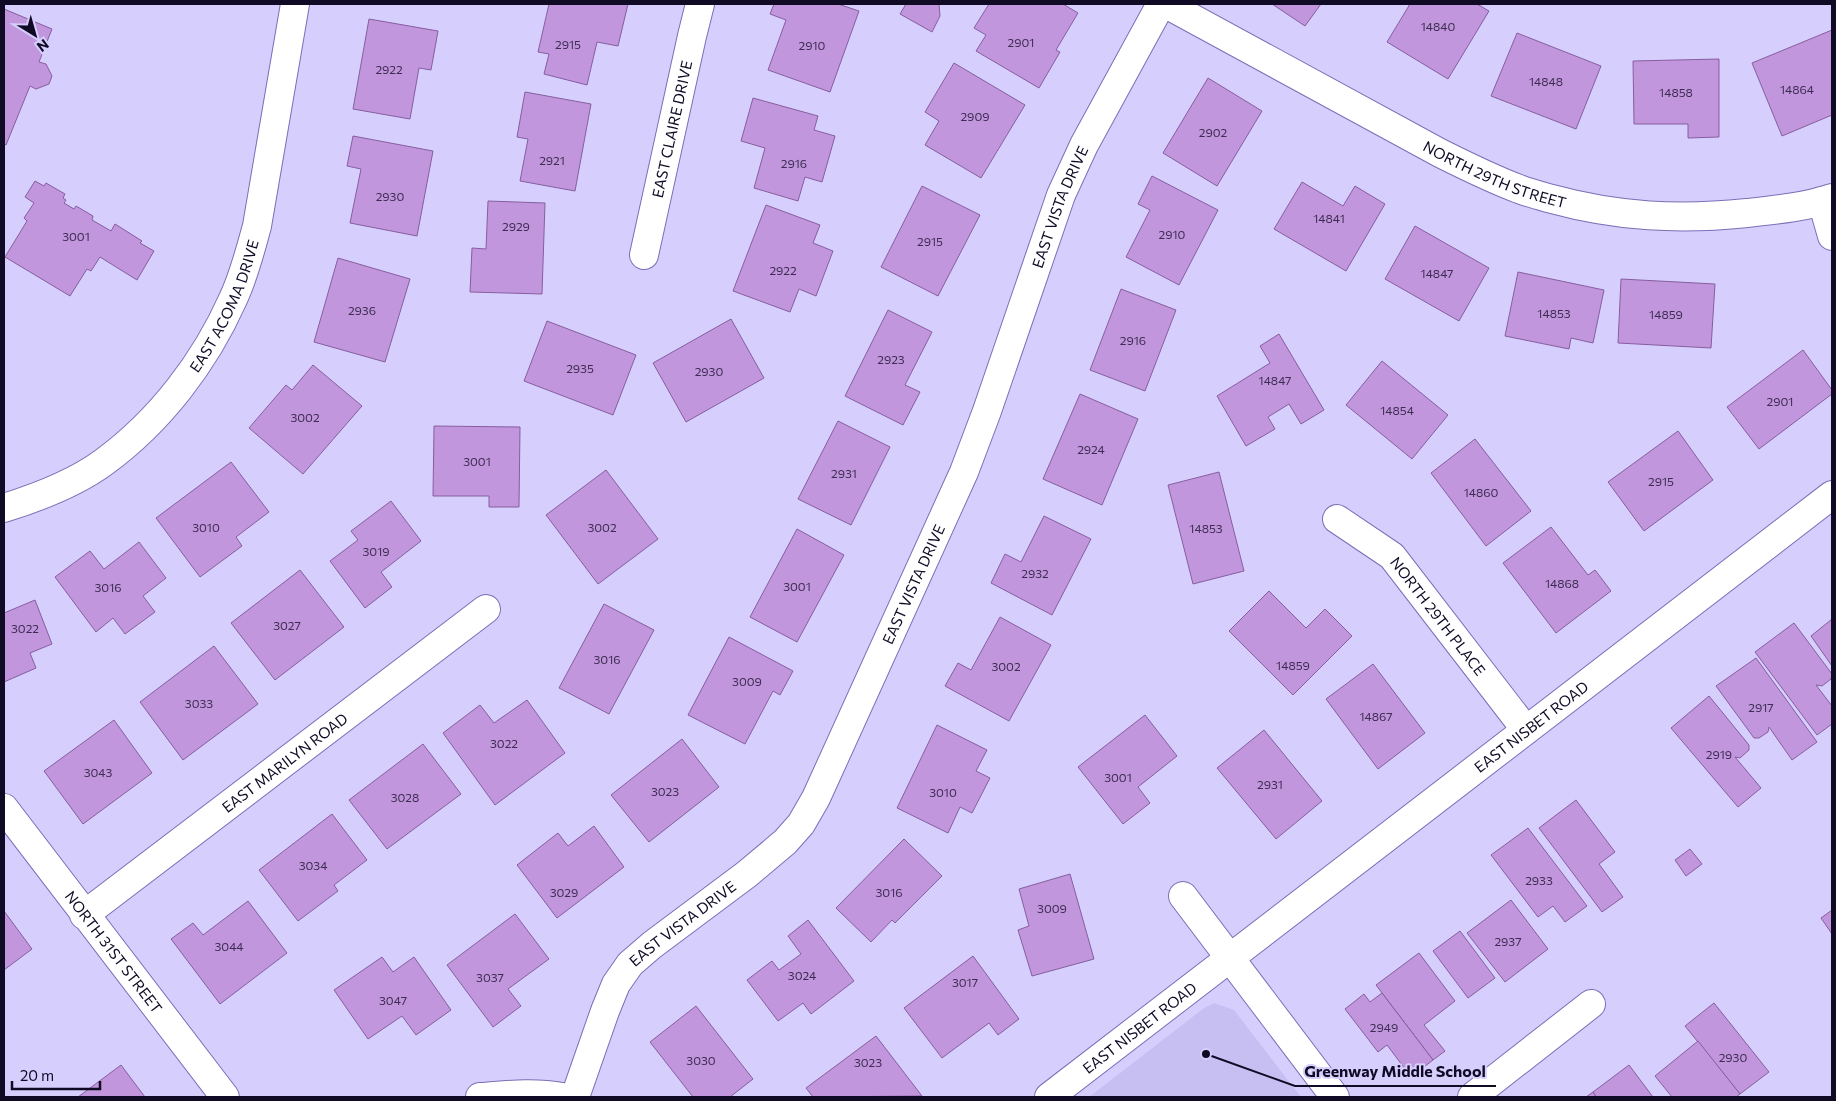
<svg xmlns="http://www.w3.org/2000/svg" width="1836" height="1101" font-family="Commissioner,sans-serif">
<rect width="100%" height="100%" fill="#d6cffe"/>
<!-- built -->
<path fill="#c7bff2" d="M1214,1003L1234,1010L1301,1097H1089L1204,1008Z"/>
<!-- building -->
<g fill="#c196dc" stroke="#865e9f">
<path d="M549,4H628L618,46L597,42L587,85L544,74L549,54L538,52Z"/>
<path d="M774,4H838L859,11L830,92L768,70L786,20L770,14Z"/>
<path d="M906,4H939L940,16L932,32L900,14Z"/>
<path d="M989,4H1063L1078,13L1056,50L1060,52L1039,88L976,51L986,35L974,28Z"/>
<path d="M1272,4H1321L1305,26Z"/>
<path d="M1410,4H1477L1489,11L1448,79L1387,42Z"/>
<path d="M4,9L52,29L39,62L46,64L52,76L49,84L36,89L30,86L6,145L4,144Z"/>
<path d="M369,19L438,31L431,70L419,68L410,119L353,109Z"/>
<path d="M1832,30V115L1782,136L1752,63Z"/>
<path d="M1517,33L1601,66L1576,129L1491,96Z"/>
<path d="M1719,59V137L1688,138V124H1634L1633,61Z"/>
<path d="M954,63L1025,105L981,178L925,145L939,121L925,112Z"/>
<path d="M1208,78L1262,111L1217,186L1163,153Z"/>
<path d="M525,92L591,104L575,191L520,181L528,139L517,137Z"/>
<path d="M753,98L818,116L814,130L835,136L822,182L805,177L798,201L754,188L765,148L741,141Z"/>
<path d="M353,136L433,151L417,236L350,223L361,169L347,166Z"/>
<path d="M1152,176L1218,210L1179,285L1126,257L1150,210L1138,204Z"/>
<path d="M35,181L44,186L46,183L65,194L63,198L66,200L64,203L74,209L76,206L93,216L92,220L111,231L115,224L142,241L140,243L154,251L137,280L100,257L91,271L87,269L70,296L5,257L27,221L24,218L34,203L25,197Z"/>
<path d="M1302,182L1343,206L1355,186L1385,204L1346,271L1274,229Z"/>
<path d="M922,186L980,215L938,296L881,267Z"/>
<path d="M488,201L545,203L542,294L470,292L472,248L486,249Z"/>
<path d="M766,205L820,225L813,243L833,251L816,296L799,289L790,312L733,291Z"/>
<path d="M1415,226L1489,268L1459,321L1385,279Z"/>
<path d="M338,258L410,279L385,362L314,342Z"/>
<path d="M1518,272L1604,290L1593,343L1571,338L1569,349L1505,336Z"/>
<path d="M1621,279L1715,284L1711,348L1618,343Z"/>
<path d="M1121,289L1176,310L1145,391L1090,370Z"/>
<path d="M888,310L932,332L905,385L920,392L903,425L845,396Z"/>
<path d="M731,319L764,378L686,422L653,363Z"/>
<path d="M547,321L636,355L613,415L524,381Z"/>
<path d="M1279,334L1324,410L1301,424L1289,404L1268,417L1275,429L1246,446L1217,396L1270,363L1260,346Z"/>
<path d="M1803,350L1832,390V394L1759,449L1727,407Z"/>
<path d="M1382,361L1448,415L1412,459L1346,405Z"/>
<path d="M313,365L362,406L303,474L249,428L286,385L292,390Z"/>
<path d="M1080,394L1138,419L1102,505L1043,479Z"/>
<path d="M838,421L890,447L851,525L798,499Z"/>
<path d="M434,426L520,427L519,507H489V496H433Z"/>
<path d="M1678,431L1713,480L1644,531L1608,482Z"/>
<path d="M1475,439L1531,511L1486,546L1431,473Z"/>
<path d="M231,462L269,512L236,537L242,546L200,577L156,518Z"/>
<path d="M606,470L658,539L598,584L546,515Z"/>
<path d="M1219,472L1244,571L1193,584L1168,485Z"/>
<path d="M391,501L421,541L381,572L392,587L365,608L330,561L358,540L351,531Z"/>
<path d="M1044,516L1091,539L1052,615L991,583L1005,554L1021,562Z"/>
<path d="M1551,527L1588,575L1595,570L1611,591L1556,633L1503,563Z"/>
<path d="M797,529L844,555L797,642L750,617Z"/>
<path d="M139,542L166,578L143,596L155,612L125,634L113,618L96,632L55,577L90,551L104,569Z"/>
<path d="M300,570L344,627L275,680L231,623Z"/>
<path d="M1269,591L1306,628L1325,609L1352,636L1293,695L1229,631Z"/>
<path d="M35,600L52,644L30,653L36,668L4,682V613Z"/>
<path d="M604,604L654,630L609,714L559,688Z"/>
<path d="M1000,617L1051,645L1009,721L945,686L958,663L971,670Z"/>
<path d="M1832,619V666L1811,636Z"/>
<path d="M1794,623L1832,674L1831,679L1822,686L1816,685L1832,706V724L1817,735L1755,652Z"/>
<path d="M729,637L793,671L780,695L773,691L745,744L688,715Z"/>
<path d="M214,646L258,704L183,760L140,702Z"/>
<path d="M1756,658L1817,742L1792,760L1769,727L1768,732L1759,738H1754L1716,686Z"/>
<path d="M1373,664L1425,733L1378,769L1326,699Z"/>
<path d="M1709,696L1749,745V750L1740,758L1735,757L1761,788L1738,807L1671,728Z"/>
<path d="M527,700L565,753L495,805L443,733L480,705L494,723Z"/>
<path d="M1145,715L1177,756L1138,787L1150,803L1123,824L1078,767Z"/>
<path d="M114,720L152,773L83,824L44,771Z"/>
<path d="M937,725L987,750L976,771L990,778L972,813L960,807L948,833L897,808Z"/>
<path d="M1264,730L1322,801L1276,839L1217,768Z"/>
<path d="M682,739L719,787L649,842L611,795Z"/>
<path d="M423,744L461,794L387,849L349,800Z"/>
<path d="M1576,800L1615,852L1599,864L1623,897L1602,912L1539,828Z"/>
<path d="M332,814L367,860L334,885L338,891L298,921L259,870Z"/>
<path d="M594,826L624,867L557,918L517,865L558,833L568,846Z"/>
<path d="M1528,828L1587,906L1565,922L1553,906L1538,917L1491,855Z"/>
<path d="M904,839L942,876L895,923L892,920L871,942L836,908Z"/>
<path d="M1690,849L1702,864L1686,876L1675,860Z"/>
<path d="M1070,874L1094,959L1032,976L1018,930L1029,926L1019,889Z"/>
<path d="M1511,900L1548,949L1505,982L1467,933Z"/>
<path d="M248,901L287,953L220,1004L171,939L193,923L203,935Z"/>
<path d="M1832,910V934L1821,918Z"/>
<path d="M4,911L32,949L4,970Z"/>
<path d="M515,914L549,959L508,989L521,1006L493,1027L447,965Z"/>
<path d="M808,920L854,981L811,1014L803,1003L778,1021L747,980L772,961L779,970L801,954L788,936Z"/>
<path d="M1460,931L1495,978L1468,998L1433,951Z"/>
<path d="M1419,953L1455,1001L1424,1025L1445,1051L1433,1060L1376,985Z"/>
<path d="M973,956L1019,1019L998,1035L989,1023L942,1058L904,1008Z"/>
<path d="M382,957L393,972L414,957L451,1010L416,1035L402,1016L368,1039L334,990Z"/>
<path d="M1382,993L1433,1060L1411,1077L1387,1045L1378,1052L1345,1009L1364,994L1370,1002Z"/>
<path d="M1714,1003L1769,1072L1740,1094L1685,1026Z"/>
<path d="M696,1006L753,1079L730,1097H693L650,1042Z"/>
<path d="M876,1036L922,1096L813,1097L806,1088Z"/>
<path d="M1698,1041L1740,1094L1736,1097H1672L1655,1076Z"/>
<path d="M121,1065L145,1097H78Z"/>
<path d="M1629,1065L1653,1097H1596L1593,1092Z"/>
<path d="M1593,1092L1596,1097H1586Z"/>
</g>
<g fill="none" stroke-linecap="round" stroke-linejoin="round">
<!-- minor casing -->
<g stroke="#7c6eb6" stroke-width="30">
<g id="minor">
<path id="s1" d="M1166,4L1440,153C1466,166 1492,179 1519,189C1529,193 1541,196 1552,199C1618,217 1679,220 1747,213C1775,210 1806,207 1832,198"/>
<path d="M1822,201L1832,236"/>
<path id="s2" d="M644,255L692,36L700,4"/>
<path id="s3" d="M4,508C36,498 77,482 104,462C160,421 205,362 233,299C244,276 250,251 257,226L295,4"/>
<path id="s4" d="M1337,519L1392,556L1526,730"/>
<path id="s5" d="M4,808L225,1097"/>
<path d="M1183,896L1335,1097"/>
<path id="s6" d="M84,915L486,609"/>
<path d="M480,1097C507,1095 535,1092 562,1097"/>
<path id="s7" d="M575,1097L605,1011L616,984L630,964L652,945L747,874L785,842L801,824L816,798L964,472L987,411L1061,195L1084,145L1161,4"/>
<path id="s8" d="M1049,1097L1832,495"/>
<path d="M1472,1097L1591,1004"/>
</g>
</g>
<!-- minor -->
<use href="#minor" stroke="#fff" stroke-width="28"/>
</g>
<g text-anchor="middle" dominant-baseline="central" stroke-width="4" stroke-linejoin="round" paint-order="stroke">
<!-- number labels -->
<g font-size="12" fill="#3d2d53">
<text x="1438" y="26">14840</text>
<text x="1021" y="42">2901</text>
<text x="568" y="44">2915</text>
<text x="812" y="45">2910</text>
<text x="389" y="69">2922</text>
<text x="1546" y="81">14848</text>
<text x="1797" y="89">14864</text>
<text x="1676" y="92">14858</text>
<text x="975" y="116">2909</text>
<text x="1213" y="132">2902</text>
<text x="552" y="160">2921</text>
<text x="794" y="163">2916</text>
<text x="390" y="196">2930</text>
<text x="1329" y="218">14841</text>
<text x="516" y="226">2929</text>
<text x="1172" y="234">2910</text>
<text x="76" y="236">3001</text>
<text x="930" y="241">2915</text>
<text x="783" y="270">2922</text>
<text x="1437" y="273">14847</text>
<text x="362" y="310">2936</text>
<text x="1554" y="313">14853</text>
<text x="1666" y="314">14859</text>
<text x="1133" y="340">2916</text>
<text x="891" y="359">2923</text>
<text x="580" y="368">2935</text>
<text x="709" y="371">2930</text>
<text x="1275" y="380">14847</text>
<text x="1780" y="401">2901</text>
<text x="1397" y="410">14854</text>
<text x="305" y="417">3002</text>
<text x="1091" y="449">2924</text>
<text x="477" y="461">3001</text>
<text x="844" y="473">2931</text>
<text x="1661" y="481">2915</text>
<text x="1481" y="492">14860</text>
<text x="206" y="527">3010</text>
<text x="602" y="527">3002</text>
<text x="1206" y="528">14853</text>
<text x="376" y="551">3019</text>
<text x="1035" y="573">2932</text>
<text x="1562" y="583">14868</text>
<text x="797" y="586">3001</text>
<text x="108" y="587">3016</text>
<text x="287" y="625">3027</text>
<text x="25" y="628">3022</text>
<text x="607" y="659">3016</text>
<text x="1293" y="665">14859</text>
<text x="1006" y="666">3002</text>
<text x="747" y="681">3009</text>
<text x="199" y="703">3033</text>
<text x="1761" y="707">2917</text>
<text x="1376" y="716">14867</text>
<text x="504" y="743">3022</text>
<text x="1719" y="754">2919</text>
<text x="98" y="772">3043</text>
<text x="1118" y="777">3001</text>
<text x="1270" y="784">2931</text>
<text x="665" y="791">3023</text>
<text x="943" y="792">3010</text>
<text x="405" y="797">3028</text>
<text x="313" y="865">3034</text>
<text x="1539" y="880">2933</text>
<text x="564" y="892">3029</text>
<text x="889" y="892">3016</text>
<text x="1052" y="908">3009</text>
<text x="1508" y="941">2937</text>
<text x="229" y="946">3044</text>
<text x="802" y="975">3024</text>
<text x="490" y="977">3037</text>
<text x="965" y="982">3017</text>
<text x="393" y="1000">3047</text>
<text x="1384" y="1027">2949</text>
<text x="1733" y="1057">2930</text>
<text x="701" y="1060">3030</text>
<text x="868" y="1062">3023</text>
</g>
<!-- street labels -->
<g font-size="15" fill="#110a25" stroke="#d6cffe">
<text stroke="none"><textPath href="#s2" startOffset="129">EAST CLAIRE DRIVE</textPath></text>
<text stroke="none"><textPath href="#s1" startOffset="371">NORTH 29TH STREET</textPath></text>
<text stroke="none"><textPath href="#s7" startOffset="1036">EAST VISTA DRIVE</textPath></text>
<text stroke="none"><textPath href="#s3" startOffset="311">EAST ACOMA DRIVE</textPath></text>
<text stroke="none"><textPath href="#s7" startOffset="631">EAST VISTA DRIVE</textPath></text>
<text stroke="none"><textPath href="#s4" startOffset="142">NORTH 29TH PLACE</textPath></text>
<text stroke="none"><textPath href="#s8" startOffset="608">EAST NISBET ROAD</textPath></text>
<text stroke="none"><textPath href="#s6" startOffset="252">EAST MARILYN ROAD</textPath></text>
<text stroke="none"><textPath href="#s7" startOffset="211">EAST VISTA DRIVE</textPath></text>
<text stroke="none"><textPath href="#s5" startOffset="181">NORTH 31ST STREET</textPath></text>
<text stroke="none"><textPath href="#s8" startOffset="114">EAST NISBET ROAD</textPath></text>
</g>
</g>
<!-- callouts -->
<path fill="none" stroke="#110a25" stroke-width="2" d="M1206 1054L1295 1086H1496"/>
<circle fill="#110a25" stroke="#d6cffe" stroke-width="2" cx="1206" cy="1054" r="5"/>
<g font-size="16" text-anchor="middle" font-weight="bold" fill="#110a25" stroke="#d6cffe" stroke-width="4" stroke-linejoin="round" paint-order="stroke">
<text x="1395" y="1077">Greenway Middle School</text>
</g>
<!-- border -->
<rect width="1836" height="1101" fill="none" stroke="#110a25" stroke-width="10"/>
<!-- north arrow -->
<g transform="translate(35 35) rotate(143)" stroke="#d6cffe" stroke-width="4" paint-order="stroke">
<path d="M0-4L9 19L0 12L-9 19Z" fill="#110a25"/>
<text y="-8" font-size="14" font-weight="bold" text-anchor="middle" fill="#110a25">N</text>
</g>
<!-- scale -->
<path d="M12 1081v8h88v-8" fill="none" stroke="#110a25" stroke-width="2.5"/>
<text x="20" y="1081" font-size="15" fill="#110a25" stroke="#d6cffe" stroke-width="4" paint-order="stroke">20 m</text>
</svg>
